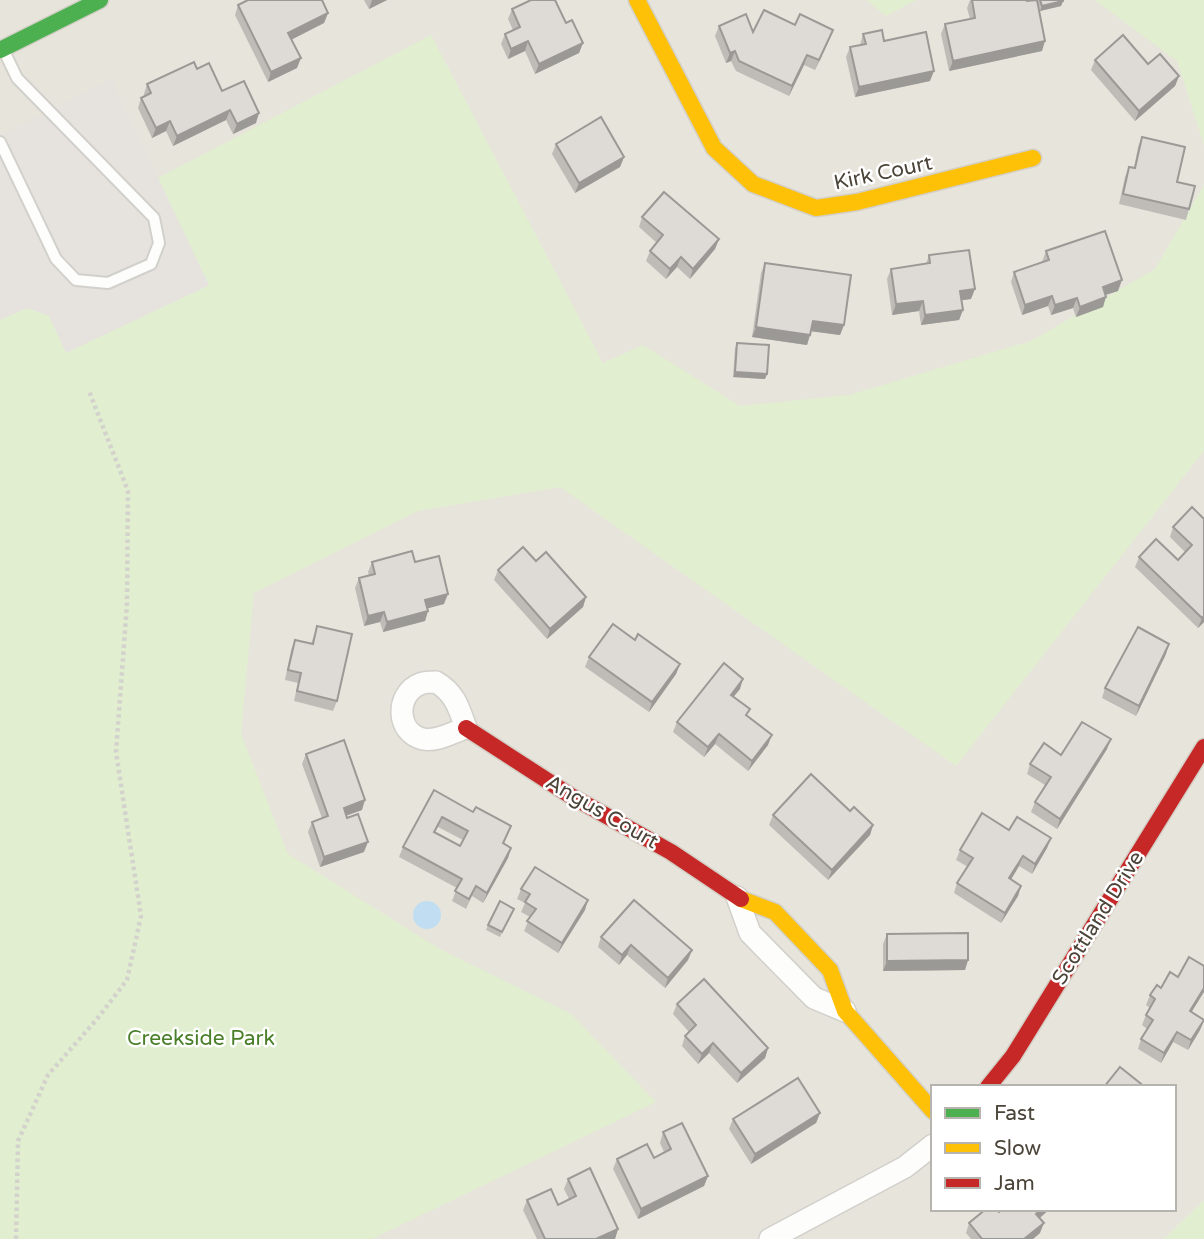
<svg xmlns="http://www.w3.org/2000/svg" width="1204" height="1239" font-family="'Varela Round',sans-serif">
<rect width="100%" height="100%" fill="#f4f2ee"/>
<!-- residential -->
<path fill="#e7e4dc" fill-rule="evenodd" d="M0,0H1204V1200L1164,1239H0ZM933,1087H1174V1209H933Z"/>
<!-- green -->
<g fill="#e1eecf">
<path d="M867,0H916L886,16Z"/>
<path d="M1095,0H1204V145L1177,61Z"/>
<path d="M431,35L603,363L643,345L740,406L849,395L1031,341L1155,269L1204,185V451L956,766L560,487L418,511L254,593L241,734L288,854L438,948L571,1014L656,1102L372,1239H0V320L27,308L50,316L66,352L208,286L158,178Z"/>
<path d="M1204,1200V1239H1164Z"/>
</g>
<!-- parking -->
<path fill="#e6e3df" d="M111,79L209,285L66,353L49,316L27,308L0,320V136Z"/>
<!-- water -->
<circle fill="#c0ddf1" cx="427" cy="915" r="14"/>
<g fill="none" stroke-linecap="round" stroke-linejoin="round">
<!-- lane casing -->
<g stroke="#d2d0cb" stroke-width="14">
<path id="lane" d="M0,142L56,259L76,280L108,283L151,264L159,243L154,218L17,78L4,51"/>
</g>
<!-- street casing -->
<g stroke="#d2d0cb" stroke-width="24">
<g id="street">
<path d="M436,682C455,693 459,708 466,728C453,732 437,742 423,739C396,733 395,694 420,684C424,682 431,682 436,682Z"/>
<path d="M737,897L750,933L814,998L845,1011"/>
<path d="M770,1239L905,1167L933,1145"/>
</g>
</g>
<!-- fast casing -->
<g stroke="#d3cfc5" stroke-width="19">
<path id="fast" d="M0,50L100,0"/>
</g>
<!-- slow casing -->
<g stroke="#d3cfc5" stroke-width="19">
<g id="slow">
<path d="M637,0L714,148L753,184L816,208L857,202L1033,158"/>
<path d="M741,899L775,912L830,970L845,1011L933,1111"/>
</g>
</g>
<!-- jam casing -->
<g stroke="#d3cfc5" stroke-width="19">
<g id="jam">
<path d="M466,728L571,796L671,852L741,899"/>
<path d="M988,1087L1013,1056L1204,747"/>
</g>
</g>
<!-- path -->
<path stroke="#d3d2cc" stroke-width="4.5" stroke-dasharray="3.5 3.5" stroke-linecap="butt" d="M16,1239L18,1141L48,1075L97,1019L127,980L141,916L116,752L127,604L128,491L89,391"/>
<!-- lane -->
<use href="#lane" stroke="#fdfdfc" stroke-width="10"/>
<!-- street -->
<use href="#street" stroke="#fdfdfc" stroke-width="21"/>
<!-- fast -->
<use href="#fast" stroke="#4caf50" stroke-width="16"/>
<!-- slow -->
<use href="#slow" stroke="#ffc107" stroke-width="16"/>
<!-- jam -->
<use href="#jam" stroke="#c62828" stroke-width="16"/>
</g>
<!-- wall -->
<g fill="#bfbcb8" fill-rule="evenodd">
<path d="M364,0H387L369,9Z"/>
<path d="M970,0H1027L1042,51L949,71L941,34L945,24L970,19L967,8Z"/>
<path d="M1037,0H1063V1L1061,6L1040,11Z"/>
<path d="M238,5L328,13L324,23L292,39L297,68L268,82L235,15Z"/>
<path d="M512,9L566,23L583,43L579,53L535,74L525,51L508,59L501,44L505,34L513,30L508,19Z"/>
<path d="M719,26L753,32L829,40L815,70L804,65L789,96L736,71L731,61L726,63L715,36Z"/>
<path d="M863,34L884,41L930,81L855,97L846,57L850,47L860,45Z"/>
<path d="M1095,60L1148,64L1179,76L1175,86L1135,121L1091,70Z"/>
<path d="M197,69L256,123L233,134L226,120L173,146L166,131L152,138L138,108L141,98L145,97L144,94L147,84Z"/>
<path d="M1142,137L1177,182L1189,209L1186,220L1119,204L1125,177L1129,167L1134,168L1138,147Z"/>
<path d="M556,144L624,157L620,167L575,193L552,154Z"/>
<path d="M642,217L719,239L715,249L690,279L677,267L666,279L646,261L650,251L657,243L639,227Z"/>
<path d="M1046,251L1118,291L1105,295L1103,307L1076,317L1073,308L1051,315L1048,306L1022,315L1011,282L1014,272L1042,262Z"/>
<path d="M929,255L971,299L961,300L963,310L959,320L921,325L919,311L892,315L887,279L891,269L926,264Z"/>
<path d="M765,263L844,325L840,335L811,331L807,345L752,337L761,273Z"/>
<path d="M737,343L767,374L765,379L733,377L735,348Z"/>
<path d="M1204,519V622L1198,628L1135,567L1139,557L1178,560L1185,552L1170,537L1173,527Z"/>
<path d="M536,561L586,597L583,607L547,639L494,580L498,570Z"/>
<path d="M372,562H415L444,604L427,608L428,611L425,621L383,632L380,622L364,626L355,588L359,578L369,576L368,572Z"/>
<path d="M317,626L337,701L333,711L294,701L298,683L285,680L291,650L295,640L311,644Z"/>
<path d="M635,640L680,664L676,674L649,712L585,667L589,657Z"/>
<path d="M1166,654L1136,716L1102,698L1105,688Z"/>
<path d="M740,689L733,697L768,745L748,771L715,744L704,757L673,732L677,722Z"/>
<path d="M1107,749L1057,829L1031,812L1035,802L1045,785L1027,774L1030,764L1061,755Z"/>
<path d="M306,754L362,810L346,815L364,852L320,867L308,832L312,822L322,818L302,764Z"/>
<path d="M434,790L473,812L511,826L504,844L511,848L508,858L483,903L472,896L466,909L452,901L457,888L399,857L403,847ZM438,827L463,840L460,846L435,833Z"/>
<path d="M850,811L873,825L870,835L828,880L769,825L773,815Z"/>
<path d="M1009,830L1051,838L1047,848L1032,874L1019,866L1011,879L1021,886L1018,896L1001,923L954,893L957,883L968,867L956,860L960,850Z"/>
<path d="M521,889L585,910L558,953L524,931L530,917L521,912L525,903L517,899Z"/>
<path d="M514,909L500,937L486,930L488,925Z"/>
<path d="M887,934L968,960L965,970L883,971V944Z"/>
<path d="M601,937L692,950L688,960L665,988L627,955L619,965L598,947Z"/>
<path d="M1150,995L1191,1012L1204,1020L1200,1030L1188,1050L1173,1042L1161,1063L1138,1049L1141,1039L1147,1029L1142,1025L1146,1015L1150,1008L1146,1005Z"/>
<path d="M677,1004L768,1048L765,1058L737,1083L709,1053L698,1064L682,1046L685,1036L689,1032L673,1014Z"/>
<path d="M820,1113L816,1123L751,1164L729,1129L733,1119Z"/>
<path d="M663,1132L708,1176L704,1186L638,1219L613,1169L617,1159L654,1158L664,1152L660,1143Z"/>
<path d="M568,1179L618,1229L615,1239H537L523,1210L527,1200L558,1205L569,1199L564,1189Z"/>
<path d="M986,1209H1050L1040,1218V1233L1033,1239H971L966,1233L969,1223Z"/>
</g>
<!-- shaded-wall -->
<g fill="#9b9996">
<path d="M372,0H387L369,9Z"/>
<path d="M1063,1L1061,6L1040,11L1042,6Z"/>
<path d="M328,13L324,23L285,43L288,33Z"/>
<path d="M833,30L829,40L815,70L819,60Z"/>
<path d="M528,41L525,51L508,59L511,49Z"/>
<path d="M1045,41L1042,51L949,71L953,61Z"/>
<path d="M583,43L579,53L535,74L539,64Z"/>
<path d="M735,51L731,61L726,63L730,53Z"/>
<path d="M807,55L804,65L789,96L792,86Z"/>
<path d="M301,58L297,68L268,82L271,72Z"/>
<path d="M934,71L930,81L855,97L859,87Z"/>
<path d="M1179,76L1175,86L1135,121L1139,111Z"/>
<path d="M230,110L226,120L173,146L177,136Z"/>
<path d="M259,113L256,123L233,134L237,124Z"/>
<path d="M170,121L166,131L152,138L156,128Z"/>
<path d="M624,157L620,167L575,193L579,183Z"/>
<path d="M719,239L715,249L690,279L693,269Z"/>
<path d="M681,257L677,267L666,279L670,269Z"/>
<path d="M1122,280L1118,291L1099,297L1103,287Z"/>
<path d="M975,289L971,299L956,301L960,291Z"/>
<path d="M1052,296L1048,306L1022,315L1025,305Z"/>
<path d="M1106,297L1103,307L1076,317L1080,307Z"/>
<path d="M1077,298L1073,308L1051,315L1055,305Z"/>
<path d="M923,301L919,311L892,315L896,304Z"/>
<path d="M963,310L959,320L921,325L925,315Z"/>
<path d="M813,321L844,325L840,335L809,331Z"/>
<path d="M756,327L810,335L807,345L752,337Z"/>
<path d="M735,372L767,374L765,379L733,377Z"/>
<path d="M448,594L444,604L422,610L425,600Z"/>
<path d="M586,597L583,607L547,639L550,629Z"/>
<path d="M428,611L425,621L383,632L387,622Z"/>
<path d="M384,612L380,622L364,626L368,616Z"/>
<path d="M1204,616V622L1198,628L1202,618Z"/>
<path d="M1169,644L1166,654L1136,716L1139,706Z"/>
<path d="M680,664L676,674L649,712L652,702Z"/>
<path d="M743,679L740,689L727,705L731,695Z"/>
<path d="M719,734L715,744L704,757L708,747Z"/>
<path d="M772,735L768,745L748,771L752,761Z"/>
<path d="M1111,739L1107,749L1057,829L1060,819Z"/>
<path d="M365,800L362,810L340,818L344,808Z"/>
<path d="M873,825L870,835L828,880L832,870Z"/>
<path d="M1051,838L1047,848L1032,874L1035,864Z"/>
<path d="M368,842L364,852L320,867L324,857Z"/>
<path d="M511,848L508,858L483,903L487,893Z"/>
<path d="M1023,856L1019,866L1006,888L1009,878Z"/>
<path d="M1021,886L1018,896L1001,923L1005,913Z"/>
<path d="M588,900L585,910L558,953L562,943Z"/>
<path d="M631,945L627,955L619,965L622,955Z"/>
<path d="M692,950L688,960L665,988L668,978Z"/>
<path d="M968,960L965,970L883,971L887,961Z"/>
<path d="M1204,988V992L1186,1021L1190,1011Z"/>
<path d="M1204,1020L1200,1030L1188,1050L1191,1040Z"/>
<path d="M1177,1032L1173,1042L1161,1063L1164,1053Z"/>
<path d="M713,1043L709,1053L698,1064L702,1054Z"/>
<path d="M768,1048L765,1058L737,1083L741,1073Z"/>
<path d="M820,1113L816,1123L751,1164L755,1154Z"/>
<path d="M708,1176L704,1186L638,1219L641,1209Z"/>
<path d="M1041,1209H1050L1032,1224L1036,1214Z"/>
<path d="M1044,1223L1040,1233L1033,1239H1024Z"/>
<path d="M618,1229L615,1239H596Z"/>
</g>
<!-- building -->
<g fill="#dedbd6" stroke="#9b9996" stroke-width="2" fill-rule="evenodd">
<path d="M248,0H322L328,13L288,33L301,58L271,72L238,5Z"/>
<path d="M531,0H555L566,23L572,20L583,43L539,64L528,41L511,49L505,34L520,27L512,9Z"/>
<path d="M972,0H1027V1L1037,0L1045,41L953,61L945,24L975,18Z"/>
<path d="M1040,0H1063V1L1042,6Z"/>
<path d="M764,10L795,25L800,14L833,30L819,60L807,55L792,86L739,61L735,51L730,53L719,26L746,14L753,32Z"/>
<path d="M882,30L884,41L926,32L934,71L859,87L850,47L866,44L863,34Z"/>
<path d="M1123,35L1148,64L1160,54L1179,76L1139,111L1095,60Z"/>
<path d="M194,62L197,69L209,63L222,91L244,81L259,113L237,124L230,110L177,136L170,121L156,128L141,98L151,93L147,84Z"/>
<path d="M601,117L624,157L579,183L556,144Z"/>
<path d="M1142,137L1185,147L1177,182L1195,186L1189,209L1123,194L1129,167L1135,168Z"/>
<path d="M664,192L719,239L693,269L681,257L670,269L650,251L663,235L642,217Z"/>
<path d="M1105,231L1122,280L1103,287L1106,297L1080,307L1077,298L1055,305L1052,296L1025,305L1014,272L1049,260L1046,251Z"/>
<path d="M969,250L975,289L960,291L963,310L925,315L923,301L896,304L891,269L930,263L929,255Z"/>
<path d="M765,263L851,275L844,325L813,321L810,335L756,327Z"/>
<path d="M737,343L769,345L767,374L735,372Z"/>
<path d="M1192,507L1204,519V616L1202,618L1139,557L1156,539L1178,560L1192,545L1173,527Z"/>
<path d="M523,547L536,561L546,552L586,597L550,629L498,570Z"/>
<path d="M412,551L415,562L439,556L448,594L425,600L428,611L387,622L384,612L368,616L359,578L375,574L372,562Z"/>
<path d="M613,624L635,640L638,634L680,664L652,702L589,657Z"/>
<path d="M317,626L352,634L337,701L297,691L301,673L288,670L295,640L313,644Z"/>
<path d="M1138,627L1169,644L1139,706L1105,688Z"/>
<path d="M724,663L743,679L731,695L750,709L746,715L772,735L752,761L719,734L708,747L677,722Z"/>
<path d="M1082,722L1111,739L1060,819L1035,802L1051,777L1030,764L1044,743L1061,755Z"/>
<path d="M344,740L365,800L344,808L347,818L358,814L368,842L324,857L312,822L328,816L306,754Z"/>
<path d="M811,774L850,811L854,807L873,825L832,870L773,815Z"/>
<path d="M434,790L473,812L476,807L511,826L503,843L511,848L487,893L476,886L469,899L455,891L462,879L403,847ZM442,817L468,831L460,846L434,832Z"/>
<path d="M982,813L1009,830L1017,817L1051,838L1035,864L1023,856L1009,878L1021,886L1005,913L957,883L973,858L960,850Z"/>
<path d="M535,867L588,900L562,943L527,921L536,909L525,902L530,894L521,889Z"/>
<path d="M634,900L692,950L668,978L631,945L622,955L601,937Z"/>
<path d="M500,901L514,909L502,932L488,925Z"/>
<path d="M968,933V960L887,961V934Z"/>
<path d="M1189,957L1204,966V988L1190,1011L1204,1020L1191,1040L1177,1032L1164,1053L1141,1039L1153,1020L1146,1015L1155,999L1150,995L1157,985L1161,988L1170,972L1178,977Z"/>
<path d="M704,979L768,1048L741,1073L713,1043L702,1054L685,1036L696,1025L677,1004Z"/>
<path d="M1120,1067L1145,1087H1104Z"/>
<path d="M798,1078L820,1113L755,1154L733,1119Z"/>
<path d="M682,1123L708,1176L641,1209L617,1159L647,1144L654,1158L671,1149L663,1132Z"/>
<path d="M590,1168L618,1229L596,1239H545L527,1200L551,1189L558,1205L576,1196L568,1179Z"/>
<path d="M986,1209H997L999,1212L1002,1209H1041L1036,1214L1044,1223L1024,1239H982L969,1223Z"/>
</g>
<g text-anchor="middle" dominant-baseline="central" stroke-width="5" stroke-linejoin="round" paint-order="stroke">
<!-- street labels -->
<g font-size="21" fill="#4b4439" stroke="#fff">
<text transform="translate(883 173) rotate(-12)">Kirk Court</text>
<text transform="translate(602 812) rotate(30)">Angus Court</text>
<text transform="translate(1098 918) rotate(-58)">Scottland Drive</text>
</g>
<!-- park labels -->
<g font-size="21" fill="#4a7f2a" stroke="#fff">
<text x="201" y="1038">Creekside Park</text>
</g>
</g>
<!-- legend -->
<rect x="931" y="1085" width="245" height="126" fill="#ffffff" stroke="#b7b4b0" stroke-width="2"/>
<rect x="945" y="1108" width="35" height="10" fill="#4caf50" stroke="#b7b4b0" stroke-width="2"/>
<text x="994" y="1120" font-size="21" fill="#4b4439">Fast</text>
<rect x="945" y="1143" width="35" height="10" fill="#ffc107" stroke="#b7b4b0" stroke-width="2"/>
<text x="994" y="1155" font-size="21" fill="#4b4439">Slow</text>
<rect x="945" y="1178" width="35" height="10" fill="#c62828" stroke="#b7b4b0" stroke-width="2"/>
<text x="994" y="1190" font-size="21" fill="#4b4439">Jam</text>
</svg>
